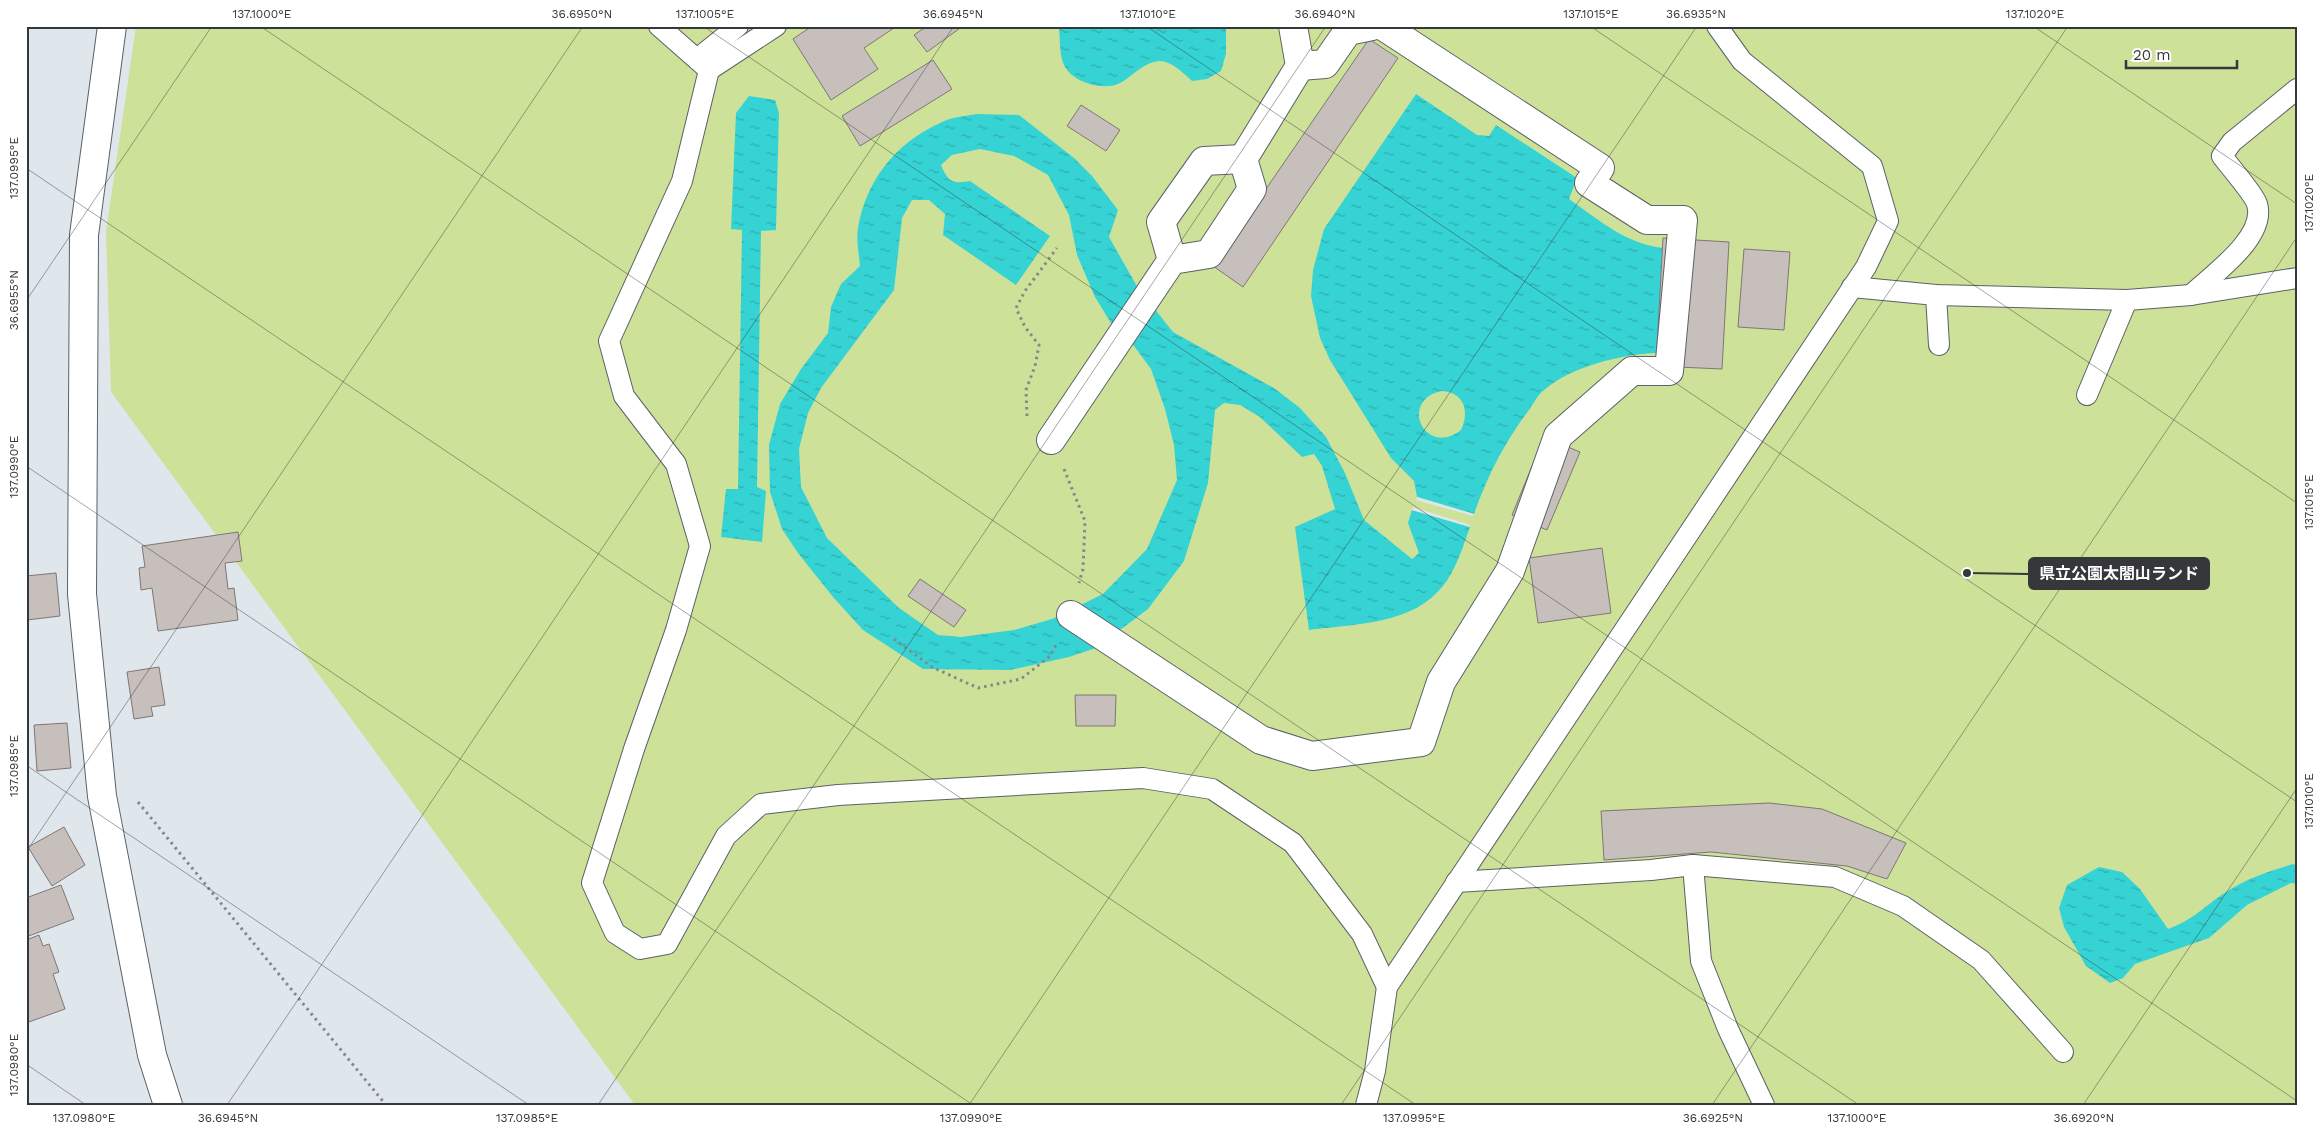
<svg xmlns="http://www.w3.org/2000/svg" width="2323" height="1131" font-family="'Work Sans','Noto Sans JP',sans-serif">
<defs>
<pattern id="water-ripples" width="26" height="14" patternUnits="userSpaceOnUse" patternTransform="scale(1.25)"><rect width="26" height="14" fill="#36d3d4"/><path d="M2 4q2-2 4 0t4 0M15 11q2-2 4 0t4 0" fill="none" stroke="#2eacad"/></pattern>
</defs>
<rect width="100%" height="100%" fill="#dfe6ec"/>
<!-- green -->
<path fill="#cde298" d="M136,26H2297V1105H635L111,392L106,232Z"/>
<!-- water -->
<g fill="url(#water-ripples)" fill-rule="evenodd">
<path d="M1059,26H1226V54L1221,71L1207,79L1192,81C1183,73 1172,61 1159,61C1145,62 1133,75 1122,82C1106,92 1072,83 1064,65C1059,55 1060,37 1059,26Z"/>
<path d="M1416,94L1477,135L1489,136L1496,125L1577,178L1569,199C1599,220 1626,244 1663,248L1657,353C1622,354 1569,367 1543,391C1537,396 1533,404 1529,410C1505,441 1487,477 1474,514L1417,497L1414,481L1391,458L1330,360L1320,338L1311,296L1313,270L1324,229ZM1441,391C1464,392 1470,411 1461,430C1425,458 1398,401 1441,391Z"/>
<path d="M749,96L775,100L779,113L776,230L761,231L757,487L766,491L762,542L721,537L726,489H738L742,230L731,229L736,113Z"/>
<path d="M977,114L1019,115L1074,158L1092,176L1118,210L1109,237L1138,288L1173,332L1274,388L1300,408L1326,437L1345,473L1364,520L1412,559L1419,553L1408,523L1412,510L1470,527C1465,541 1460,557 1453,570C1426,625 1362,623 1309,630L1295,527L1335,509L1322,466L1314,454L1302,457L1260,417L1240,405L1224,403L1215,410L1208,483L1184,561L1148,609L1096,648L1069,657L1010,670L923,669L863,630L833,597L798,553L782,529L770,492L769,445L780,404L801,369L828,333L831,307L841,284L860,266C859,254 856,240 858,228C866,180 896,143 940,123C951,117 965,116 977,114ZM980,149L1014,156L1048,175L1069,215L1077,255L1095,297L1114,328L1134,346L1151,369L1165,409L1174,445L1177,480L1147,549L1103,594L1052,619L1014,630L961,637L938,635L899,608L827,538L801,487L799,449L808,413L821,388L894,290L902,218L912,200H929L945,214L943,235L1016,285L1050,236L970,181C952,184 948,182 941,165L952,155Z"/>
<path d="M2293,864L2297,865V884L2291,883L2247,905L2209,938L2135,964L2123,978L2110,983L2086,966L2064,927L2059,908L2067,885L2099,867L2122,872L2140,889L2168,929C2196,919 2207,903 2231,889C2251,877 2271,871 2293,864Z"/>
</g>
<!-- pier -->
<g fill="#dfe6ec">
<path d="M1417,497L1474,514L1473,516L1416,500Z"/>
<path d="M1413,507L1470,525V527L1412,510Z"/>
</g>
<!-- building -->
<g fill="#c7bfbc" stroke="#7e7774">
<path d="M812,26H897L864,48L878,69L831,100L793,39Z"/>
<path d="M927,26H963L927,52L914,35Z"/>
<path d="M1369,39L1398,58L1243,287L1213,266Z"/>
<path d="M933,60L952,89L860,146L842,116Z"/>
<path d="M1081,105L1120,130L1106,151L1067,126Z"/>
<path d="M1663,238L1729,242L1722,369L1656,366Z"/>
<path d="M1744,249L1790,252L1784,330L1738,327Z"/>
<path d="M1544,437L1580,452L1547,530L1512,515Z"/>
<path d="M238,532L242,561L225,563L228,589L234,588L238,620L158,631L152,588L141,590L139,568L145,567L142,546Z"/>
<path d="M1602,548L1611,613L1538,623L1529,558Z"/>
<path d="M56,573L60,616L27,620L26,576Z"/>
<path d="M920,579L966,610L954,627L908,596Z"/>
<path d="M159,667L165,705L151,707L153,716L134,719L127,672Z"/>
<path d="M1075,695H1116L1115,726H1076Z"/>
<path d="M67,723L71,768L37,771L34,725Z"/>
<path d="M1769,803L1822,809L1906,843L1887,879L1847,866L1711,852L1604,860L1601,811Z"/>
<path d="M64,827L85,865L52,886L28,847Z"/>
<path d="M61,885L74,919L26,937V898Z"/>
<path d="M39,935L43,946L49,944L59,972L53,974L65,1009L26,1023V940Z"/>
</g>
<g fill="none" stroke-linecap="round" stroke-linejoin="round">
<!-- service casing -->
<g stroke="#5b6166" stroke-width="22">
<g id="service">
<path d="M659,26L709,70"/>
<path d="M776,26L709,70L682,181L609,341L624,396L676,464L700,546L676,630L634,749L592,883L615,933L640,949L667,944L726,836L761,804L838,795L1143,778L1212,789L1293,843L1362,934L1387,987"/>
<path d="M697,59L738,26"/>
<path d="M1852,287L1936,295L2127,300L2191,295L2297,278"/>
<path d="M1936,295L1939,345"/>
<path d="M2191,295C2212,275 2267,237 2257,204C2254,194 2230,167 2222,156L2232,142L2297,89"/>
<path d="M2087,395L2127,300"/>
<path d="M1693,865L1835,877L1903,906L1981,960L2063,1052"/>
<path d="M1456,882L1651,870L1693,865L1701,961L1728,1029L1764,1105"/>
<path d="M1366,1105L1375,1071L1387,987L1866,267L1888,221L1872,166L1742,61L1717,26"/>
</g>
</g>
<!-- pedestrian casing -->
<g stroke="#5b6166" stroke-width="30">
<g id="pedestrian">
<path d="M1300,66L1325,64L1348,31L1372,26"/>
<path d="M1172,260L1161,222L1204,161L1243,159"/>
<path d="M1051,440L1172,260L1209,254L1252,189L1243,159L1300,66L1293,26"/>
<path d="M1071,615L1261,740L1312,756L1421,742L1441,682L1510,571L1558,436L1632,371H1669L1683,220H1647L1589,183L1600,168L1383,26"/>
</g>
</g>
<!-- tertiary casing -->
<g stroke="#5b6166" stroke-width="30">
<path id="tertiary" d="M112,26L84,235L82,594L102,796L152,1055L168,1105"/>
</g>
<!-- path -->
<g stroke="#84888d" stroke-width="3" stroke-dasharray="2.5 4" stroke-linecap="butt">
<path d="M1027,416L1026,390L1035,366L1039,345L1025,327L1016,308L1025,291L1057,248"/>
<path d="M1064,469L1085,521L1083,569L1079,583"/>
<path d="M894,639L932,667L978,688L1021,679L1050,656L1056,645"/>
<path d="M138,802L386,1105"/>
</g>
<!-- service -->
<use href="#service" stroke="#fff" stroke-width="20"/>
<!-- pedestrian -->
<use href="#pedestrian" stroke="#fff" stroke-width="28"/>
<!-- tertiary -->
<use href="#tertiary" stroke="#fff" stroke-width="28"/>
</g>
<!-- ticks -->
<path fill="none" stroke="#35373a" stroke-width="1" stroke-opacity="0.45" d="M260,26L1859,1105M703,26L2297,1101M1146,26L2297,802M1590,26L2297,503M2033,26L2297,204M26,168L1416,1105M26,301L212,26M26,466L973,1105M26,765L529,1105M26,852L583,26M26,1064L86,1105M227,1105L954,26M598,1105L1326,26M969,1105L1697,26M1341,1105L2068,26M1712,1105L2297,237M2083,1105L2297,788"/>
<!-- callouts -->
<path fill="none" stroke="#35373a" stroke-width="2" d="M1967 573L2029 574"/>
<circle fill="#35373a" stroke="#fff" stroke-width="2" cx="1967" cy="573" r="5"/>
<rect fill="#35373a" stroke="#35373a" stroke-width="2" x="2029" y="558" width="180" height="31" rx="5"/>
<g font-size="16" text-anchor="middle" font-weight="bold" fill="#fff">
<text x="2119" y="579">県立公園太閤山ランド</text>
</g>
<!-- border -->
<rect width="2323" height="1131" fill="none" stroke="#ffffff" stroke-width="55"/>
<!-- scale -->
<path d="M2126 60v8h111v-8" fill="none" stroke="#35373a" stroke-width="2.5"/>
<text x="2133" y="60" font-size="15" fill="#35373a" stroke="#ffffff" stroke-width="4" paint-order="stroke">20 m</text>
<rect x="28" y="28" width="2268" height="1076" fill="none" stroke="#35373a" stroke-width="2"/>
<g font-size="12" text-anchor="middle" fill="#35373a">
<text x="262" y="18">137.1000°E</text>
<text x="582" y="18">36.6950°N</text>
<text x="705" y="18">137.1005°E</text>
<text x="953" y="18">36.6945°N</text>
<text x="1148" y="18">137.1010°E</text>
<text x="1325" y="18">36.6940°N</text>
<text x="1591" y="18">137.1015°E</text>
<text x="1696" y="18">36.6935°N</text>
<text x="2035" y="18">137.1020°E</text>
<text transform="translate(14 168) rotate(-90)" y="4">137.0995°E</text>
<text transform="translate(2309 203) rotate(-90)" y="4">137.1020°E</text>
<text transform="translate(14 300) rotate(-90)" y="4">36.6955°N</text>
<text transform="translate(14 467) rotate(-90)" y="4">137.0990°E</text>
<text transform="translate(2309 502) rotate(-90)" y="4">137.1015°E</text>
<text transform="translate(14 766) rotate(-90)" y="4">137.0985°E</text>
<text transform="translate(2309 801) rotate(-90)" y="4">137.1010°E</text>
<text transform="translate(14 1065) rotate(-90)" y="4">137.0980°E</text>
<text x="84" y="1122">137.0980°E</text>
<text x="228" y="1122">36.6945°N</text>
<text x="527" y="1122">137.0985°E</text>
<text x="971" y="1122">137.0990°E</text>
<text x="1414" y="1122">137.0995°E</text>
<text x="1713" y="1122">36.6925°N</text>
<text x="1857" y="1122">137.1000°E</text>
<text x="2084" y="1122">36.6920°N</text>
</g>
</svg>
